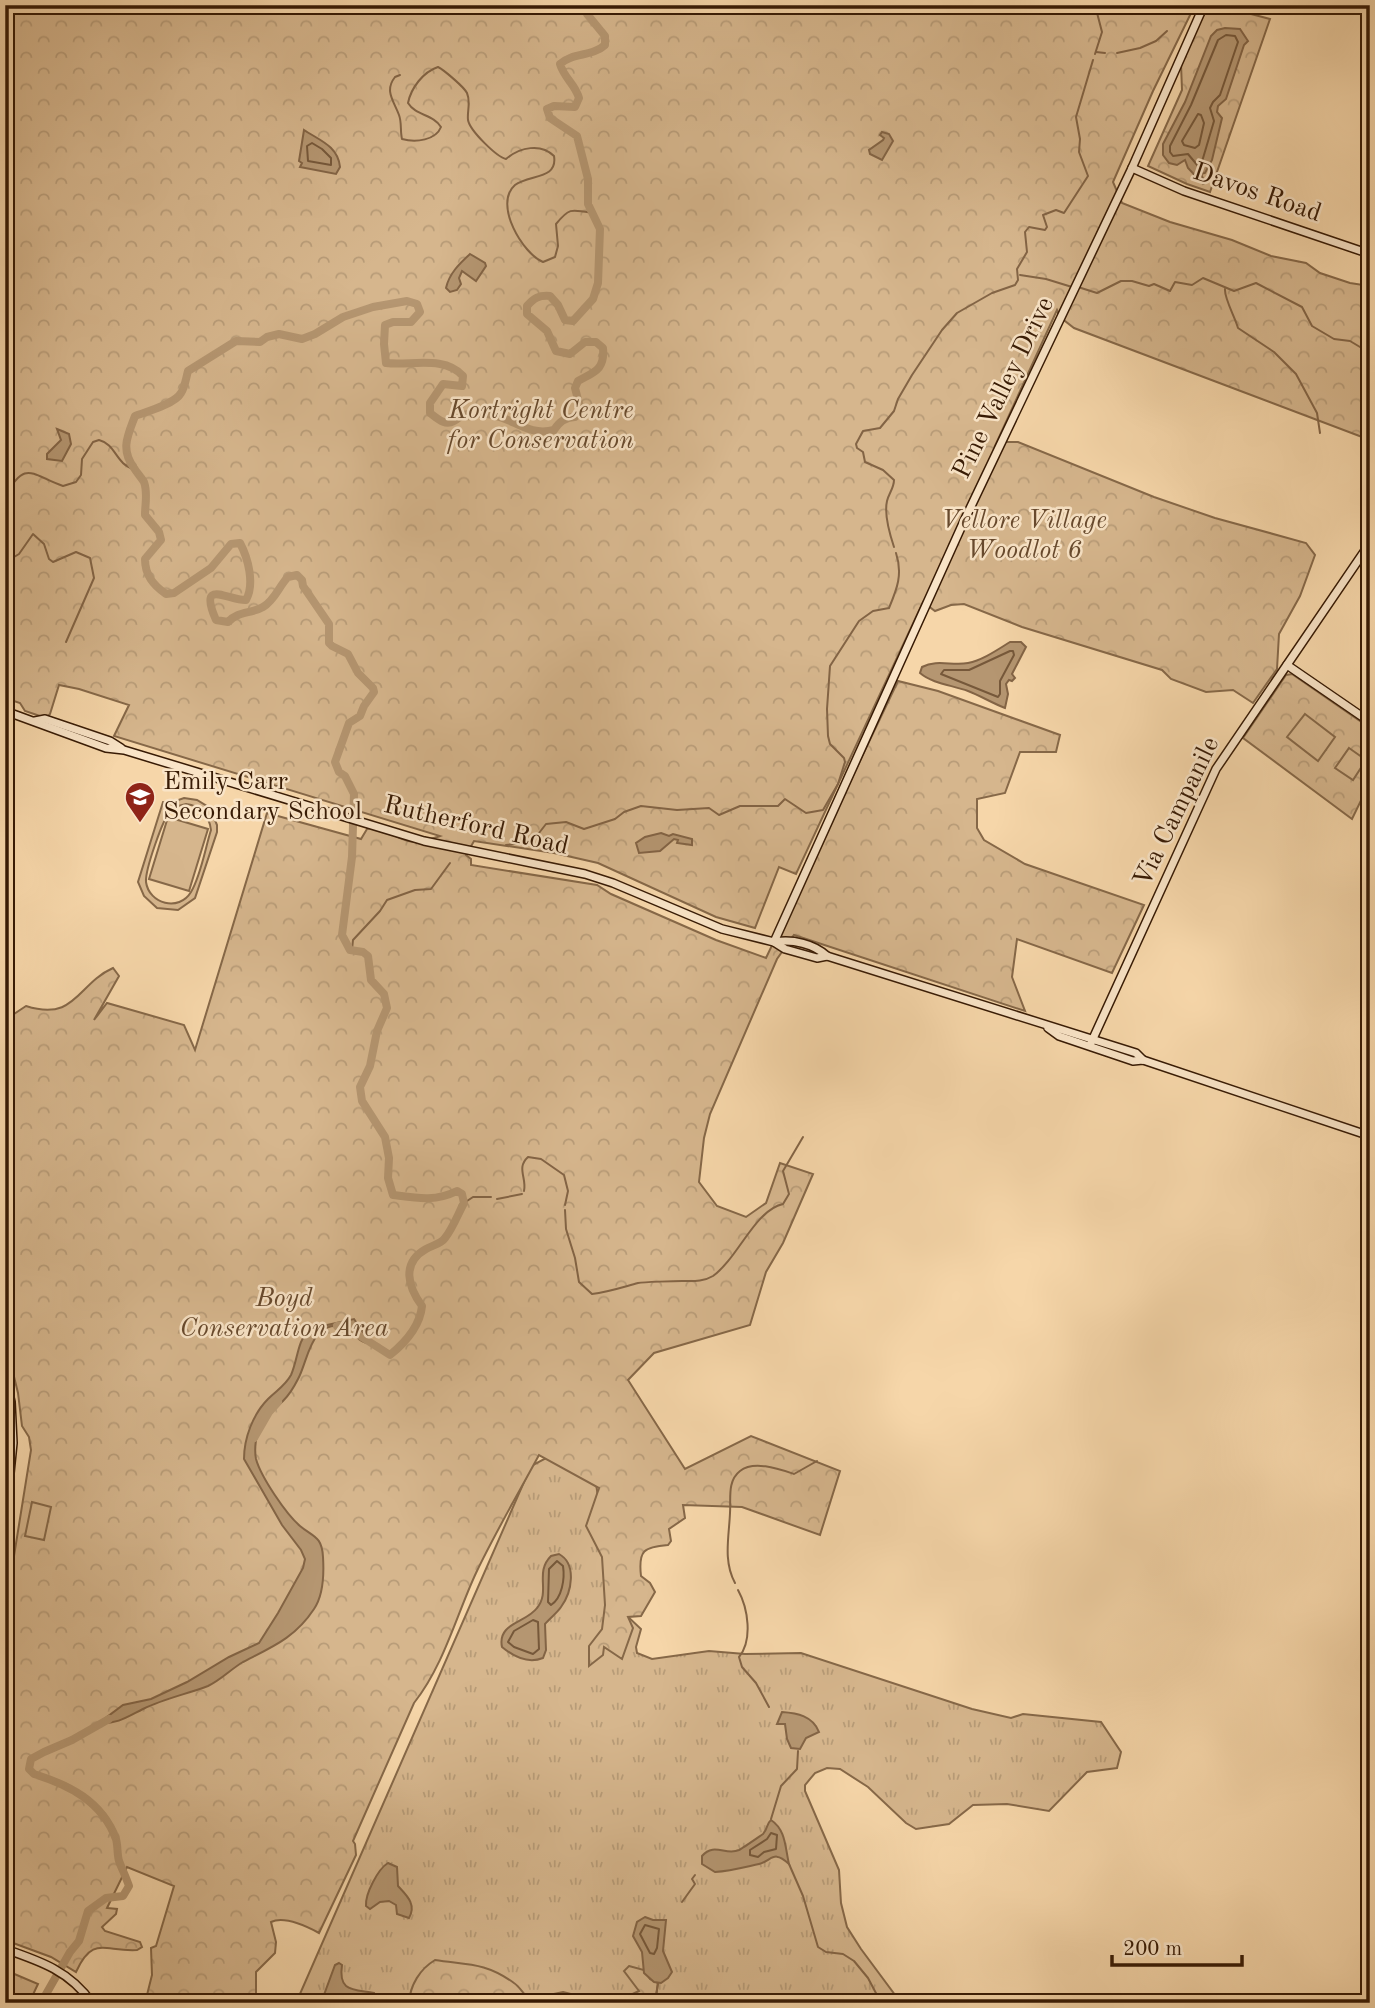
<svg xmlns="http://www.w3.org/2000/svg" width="1375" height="2008" font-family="'Old Standard TT',serif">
<defs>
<pattern id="grass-tufts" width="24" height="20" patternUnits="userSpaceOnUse" patternTransform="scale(1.75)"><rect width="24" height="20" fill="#d6b68d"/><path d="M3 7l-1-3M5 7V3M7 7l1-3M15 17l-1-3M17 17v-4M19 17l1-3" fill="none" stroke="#b89c78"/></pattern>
<pattern id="forest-crowns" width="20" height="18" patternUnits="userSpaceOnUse" patternTransform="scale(1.75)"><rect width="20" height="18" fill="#d6b68d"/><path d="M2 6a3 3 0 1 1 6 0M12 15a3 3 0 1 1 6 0" fill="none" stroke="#b89c78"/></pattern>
</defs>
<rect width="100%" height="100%" fill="#f6d6a9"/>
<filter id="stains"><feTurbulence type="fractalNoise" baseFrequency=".00286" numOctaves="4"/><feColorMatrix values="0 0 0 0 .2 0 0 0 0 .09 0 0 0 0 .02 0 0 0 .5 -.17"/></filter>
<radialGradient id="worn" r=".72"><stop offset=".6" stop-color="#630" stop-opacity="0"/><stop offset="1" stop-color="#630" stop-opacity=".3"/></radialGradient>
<!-- grass -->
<path fill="url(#grass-tufts)" stroke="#866848" stroke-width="2" d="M548,1457L595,1477L602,1523L625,1614L641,1629L636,1647L637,1653L652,1659L709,1651L745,1654L801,1653L972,1709L1011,1718L1023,1714L1101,1722L1121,1752L1117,1768L1087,1772L1049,1811L1007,1804L973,1805L949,1824L916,1829L906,1823L868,1787L840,1769L827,1768L815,1773L805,1785V1791L839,1870L841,1903L847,1927L861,1949L901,2003H296L531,1466Z"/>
<!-- forest -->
<g fill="url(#forest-crowns)" stroke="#866848" stroke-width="2">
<path d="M5,5H1195L1153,91L1113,182L1122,203L1170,222L1232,240L1271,256L1306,263L1320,273L1350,283L1370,286V440L1074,328L1060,317L1057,310L995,446L1005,442H1018L1154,497L1215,518L1306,543L1315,555L1300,596L1279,634L1277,669L1253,703L1233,690L1206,692L1171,679L1162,670L1022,627L964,604L951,605L935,611L923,602L796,874L779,867L755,928L716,917L598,863L554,853L474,841L466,855L471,859V865L597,885L611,894L716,940L766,958L898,681L938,691L1060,735L1056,752H1020L1005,793L977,799V828L984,840L1025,864L1144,905L1112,973L1017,939L1012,977L1025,1011L794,935L777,959L710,1114L704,1138L699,1182L717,1206L746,1217L766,1203L780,1163L813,1174L783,1243L766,1272L750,1325L654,1353L628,1380L685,1469L751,1436L840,1471L820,1535L742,1507L683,1505L685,1518L669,1529L671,1541L668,1545C644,1547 638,1550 641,1576L650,1583L655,1592L641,1616L628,1617L633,1628L622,1659L604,1647L603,1655L589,1666V1646L602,1629L605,1605L602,1557L586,1526L599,1488L539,1455C518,1494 495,1533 476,1573C456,1616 444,1665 414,1703L353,1841L355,1844L356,1855L319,1933C306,1926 284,1916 271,1922L276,1942L275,1953L256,1972V1994L250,2003H145L152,1975L151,1948L156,1946L174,1886L127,1867L107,1908L117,1909L116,1914L102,1927L105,1931L140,1942L142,1947L137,1950C104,1952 93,1935 76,1972L51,1957L5,1940V1612L31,1450L29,1437L22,1426L18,1393L5,1340V1020L26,1006C76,1022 77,984 113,968L119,976L94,1020L107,1003L184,1025L195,1050L267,813L361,839L367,829L377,825C402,841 411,847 440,836L114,736L129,705L79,689L59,685L50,714L46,718L25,711L20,703L5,698Z"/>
<path d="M1208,5H1217L1270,19L1210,192L1187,184L1148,166L1182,90L1181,64Z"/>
<path d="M1292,674L1370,728V782L1352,819L1243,738L1286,675Z"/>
<path d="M435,1960C467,1965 485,1962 514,1983C523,1989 526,2002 539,2003H409C410,1985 420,1969 435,1960Z"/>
<path d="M629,1966L644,1970L650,1979L658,1983L655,2003H613L639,1991L624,1971Z"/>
<path d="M5,1970L38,1984L29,2003H5Z"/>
<path d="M563,1992L579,1996L582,2003H540L554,1994Z"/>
</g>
<!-- pitch -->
<g fill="#d6b68d" stroke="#866848" stroke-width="2" fill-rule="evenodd">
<path d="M1305,714L1335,737L1318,761L1287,737Z"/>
<path d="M1349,748L1366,760L1353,780L1335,768Z"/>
<path d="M184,798L197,800L210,808L217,825V832L195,898L178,910L157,908L144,896L138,882L163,802L170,803ZM186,804C201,806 209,814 211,830C205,849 201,875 191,892C179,912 149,904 146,882C145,870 163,818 171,810C175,806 181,805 186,804Z"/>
<path d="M168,817L208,829L189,891L149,879Z"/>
<path d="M32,1502L51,1507L44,1540L25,1536Z"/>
</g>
<!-- water -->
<g fill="#b59671" stroke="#836445" stroke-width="2">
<path d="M1225,28L1240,29L1248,41L1244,45L1226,99L1218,106L1217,112L1222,118L1212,160L1205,173L1201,174L1205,183L1203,184L1188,168L1185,160L1177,165L1169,163L1163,155V144L1185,102L1211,36L1217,30Z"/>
<path d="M304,130C319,140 338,146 340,167L336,174L300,167L302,163L299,161Z"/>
<path d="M882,132L889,134L893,141L882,160L870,154L869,150L883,140L884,138L880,135Z"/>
<path d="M470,254L485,263L486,266L476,281L462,271L459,278L461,284L457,290L450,292L446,288C449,274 459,264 470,254Z"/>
<path d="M57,429L69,434L71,444L62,461L47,459V454L61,440Z"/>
<path d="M1010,642H1021L1026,647L1012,674L1015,678L1012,681L1009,680L1006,684L1008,694L1005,708C992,703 981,696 968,691C952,685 933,684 920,673L922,667C937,659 952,666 968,663C983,660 997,650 1010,642Z"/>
<path d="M661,833L669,836L673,834L692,839V845L677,843L678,840L674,839L660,851L639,853L636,843L645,837Z"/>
<path d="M354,1319L371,1344C353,1341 356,1330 346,1327C310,1318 309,1359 298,1379C294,1387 289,1395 283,1401C275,1409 266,1412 261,1423C256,1433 254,1449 256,1459C261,1477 286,1514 300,1526C313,1537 322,1536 323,1557C324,1573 323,1596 314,1609C295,1638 272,1647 243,1662C231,1669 221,1680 208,1686C187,1694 163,1699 143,1709C127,1717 118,1724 99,1723L123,1705L151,1699L187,1682L229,1657L259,1643L278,1613L303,1568L305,1559L301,1550L282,1525L244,1459C244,1438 253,1414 268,1399C277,1390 285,1386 291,1375C298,1359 297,1342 309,1329Z"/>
<path d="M559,1554C577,1564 572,1592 561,1607C557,1613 550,1618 545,1624L546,1650L543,1658C528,1664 514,1657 502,1647C497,1623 526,1623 537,1608C551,1591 534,1573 551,1556Z"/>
<path d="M782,1712C797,1713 813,1716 819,1732L806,1738L800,1749L791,1748L787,1739L785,1724H777Z"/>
<path d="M771,1820C786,1830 785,1847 789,1864C773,1849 772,1861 759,1864C745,1867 730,1871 715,1872L702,1864V1856C714,1842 726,1856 739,1850C743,1848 760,1836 763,1834C768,1829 766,1824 771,1820Z"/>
<path d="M388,1863L397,1867L398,1886C406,1895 417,1904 409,1918L397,1914L396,1905L389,1901L380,1902L370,1909L366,1906C365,1894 378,1869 388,1863Z"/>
<path d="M645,1917L653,1920H666L663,1951L672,1972L668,1978L661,1983L654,1982L644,1973L642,1952L633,1936L637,1922Z"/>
<path d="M339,1963L342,1965C338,1992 353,1989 374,1993V2003H321L335,1965Z"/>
</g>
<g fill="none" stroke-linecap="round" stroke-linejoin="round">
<!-- shore -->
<g stroke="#76583a" stroke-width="2">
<path d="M1226,35L1235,36L1238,42L1220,95L1213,102L1210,108L1214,121L1201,165L1198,166L1188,154L1173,156L1170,152V146L1191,105L1218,40Z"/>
<path d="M1198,114L1201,115L1204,123L1199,145L1195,148L1184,145L1182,141Z"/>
<path d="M312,143L322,149L331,158V165L308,161L307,146Z"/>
<path d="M1010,651H1013L1014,655L1000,681V694L998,697L941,674L944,670H969Z"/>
<path d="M557,1561L563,1566C565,1579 562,1598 551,1605L548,1602L549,1569Z"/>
<path d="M533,1620L538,1622L539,1649L533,1654L514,1647L508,1642L514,1631Z"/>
<path d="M771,1833L777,1835L776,1849L764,1852L758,1857L750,1855V1850L767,1839Z"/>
<path d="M645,1925L659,1929L657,1948L654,1954L650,1953L640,1934Z"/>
</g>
<!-- stream -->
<g stroke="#836445" stroke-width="2">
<path d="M1096,52L1105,53"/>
<path d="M1117,53L1140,48L1156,41L1167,31"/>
<path d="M1095,54L1102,32L1095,5"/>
<path d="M400,75L395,77C384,91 394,101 399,115C402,123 400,131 402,139C416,143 436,140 441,127C433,114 416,116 408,103C411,88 423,72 438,67C444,70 464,87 467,93C471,102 467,111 468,120C470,131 497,157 506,159C520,147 541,143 554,156C558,180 529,174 515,185C493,204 523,254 543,262L555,257L558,246L556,224C569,208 571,209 592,213"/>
<path d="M1020,275L1046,279L1072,287"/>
<path d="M1078,287L1097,293L1121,281H1132L1149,286L1154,284L1170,291L1175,282L1192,285L1203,278L1234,291L1256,283L1302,307L1312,326L1334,339L1350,341L1370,353"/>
<path d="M1225,289C1224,298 1235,317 1238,328L1274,352L1296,374L1317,413L1320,433"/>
<path d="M5,496C26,459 31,475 63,486L76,482L81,475L82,459L93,442L99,440C116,444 116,465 134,469"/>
<path d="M894,547C890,535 884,514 887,501C889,493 894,488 894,480L883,470L865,462L863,452L857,448L856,444L863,431L880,428L894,411L898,399L912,375L942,330L957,313L992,293L1015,285L1018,280L1017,269L1027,252L1025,232L1029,227L1045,230L1047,227L1043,215L1056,210L1064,213L1088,176L1079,152L1080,139L1076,117L1093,60"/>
<path d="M5,551L14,557L19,554L33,534L44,544L49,559L53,562L76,552L90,558L94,578L66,642"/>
<path d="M506,845L532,842L546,824L566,822L584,829L615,819L624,812L641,806L677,810L709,808L719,815L740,806H778L785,799L806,813L823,810L838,784L845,762L844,758L830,744L828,736L827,709L830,666L859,621L873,611L889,608C897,589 903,574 896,553"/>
<path d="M352,950L353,940L380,911L387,900L415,890L431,889L450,863"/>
<path d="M524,1191C527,1178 516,1168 528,1157L541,1159L564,1175L568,1191L565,1205"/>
<path d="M497,1199L522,1194"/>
<path d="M464,1203L473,1197H491"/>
<path d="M565,1210L566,1229L575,1258L579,1282L592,1294C608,1292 623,1287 638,1283C644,1282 675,1281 682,1281C693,1281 703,1282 713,1276C738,1258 755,1210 783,1204L789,1194L783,1171L803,1137"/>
<path d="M735,1583C723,1561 729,1537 730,1513C731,1499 727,1481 740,1471C754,1460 779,1469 794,1474L817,1461"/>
<path d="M738,1590C748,1608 753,1640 739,1657L742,1667L756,1683L769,1707"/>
<path d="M771,1819L781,1786L797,1769L798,1751"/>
<path d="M789,1864L803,1896L818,1947L826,1952L843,1954L854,1961L868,1978L878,1997L885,2003"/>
<path d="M682,1902L695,1884L692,1879L695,1875"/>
<path d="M655,2003L658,1983"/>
</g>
<!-- river -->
<g stroke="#b59671" stroke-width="8">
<path d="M337,1326L343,1325L390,1355C406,1342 420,1326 422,1306C408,1287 401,1263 426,1249C433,1245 441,1244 445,1238C453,1228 458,1214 464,1203L462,1194L457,1191C435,1202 416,1198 393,1195L388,1178L389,1158L385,1137L362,1101L360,1087L370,1066L377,1031L387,1008L384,994L371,980L368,956L363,952L350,950L342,935L352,857L354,794L345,776L339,772L335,762L349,723L360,716L364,706L374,692L373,688L358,673L348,654L332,646L329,643V624L303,586L302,580L297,575L288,577C279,586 275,600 263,607C251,614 238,611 228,622L216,620C197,577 229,601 246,600C255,584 248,558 240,543L231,544L211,568L174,593L166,594C153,585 145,575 145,559L161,540L159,532L145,515C145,504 148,493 144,482C141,477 137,473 134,468C120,449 128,435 135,416C146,412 175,404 181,393C185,387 186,378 188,371L236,341L260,342L267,337L279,334L302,339L315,334L343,317L373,307L407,301L417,304L420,312L411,322H393L385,325L384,344L386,363C411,366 444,355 463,376L462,386L443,384L430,403V413C438,419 445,426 454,421C460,418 458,417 464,415C470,413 479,414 486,414C513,416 526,437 554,430C559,422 565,417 575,417L581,411L575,388L578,381C594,372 605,370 603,348L596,342H585L570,354L556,351L547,331L527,314V306C534,298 539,295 550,296L558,305L565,320L573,321L593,299L598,283L600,229L588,204V179L577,136L550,118L547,109L554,106L575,107L579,98C575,84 564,78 560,64C573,52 592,57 605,45V36L587,14L583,5"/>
<path d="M254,1438L269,1412L278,1402"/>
<path d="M41,2003L70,1952L79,1941L88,1911L106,1898L123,1896L129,1886C126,1877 122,1869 119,1861C117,1854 118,1846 116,1839C102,1801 69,1785 34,1774L29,1769L31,1759L44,1752L72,1740L109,1719"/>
</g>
<!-- secondary casing -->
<g stroke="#371a04" stroke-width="10">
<g id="secondary">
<path d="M1132,168L1184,191L1370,254"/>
<path d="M1287,665L1370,722"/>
<path d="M5,711L106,748L124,750L424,841L585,874L613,883L722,929L774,942L785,949L817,958L827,956"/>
<path d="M35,721L45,719L110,741L121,748"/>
<path d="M774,942L964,521L1132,168L1204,5"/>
<path d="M775,942C793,939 814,944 827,956L1136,1053L1143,1060"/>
<path d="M1048,1028L1059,1036L1133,1061L1143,1060L1370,1136"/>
<path d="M1091,1043L1216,769L1370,543"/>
<path d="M5,1375L11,1402L13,1443L5,1523"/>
<path d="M5,1949C40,1961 70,1971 92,2003"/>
</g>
</g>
<!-- secondary -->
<use href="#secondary" stroke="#f9e4c7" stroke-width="7"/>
</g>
<!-- icons -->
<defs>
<g id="school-pin" transform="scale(1.575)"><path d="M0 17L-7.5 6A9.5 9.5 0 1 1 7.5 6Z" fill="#8f2418" stroke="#f9e4c7"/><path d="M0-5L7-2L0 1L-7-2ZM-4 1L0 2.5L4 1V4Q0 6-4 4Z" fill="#fff"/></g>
</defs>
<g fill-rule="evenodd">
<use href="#school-pin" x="140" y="797"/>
</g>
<g text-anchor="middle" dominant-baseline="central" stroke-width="5" stroke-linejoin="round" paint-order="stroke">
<!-- street labels -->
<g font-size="26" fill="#371a04" stroke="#f9e4c7">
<text transform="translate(1257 193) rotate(19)">Davos Road</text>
<text transform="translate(1004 388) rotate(-64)">Pine Valley Drive</text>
<text transform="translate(1177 812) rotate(-64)">Via Campanile</text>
<text transform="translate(476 826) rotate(13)">Rutherford Road</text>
</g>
<!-- park labels -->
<g font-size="26" font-style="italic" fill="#67492d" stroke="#f9e4c7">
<text x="541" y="411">Kortright Centre<tspan x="541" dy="30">for Conservation</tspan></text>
<text x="1024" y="521">Vellore Village<tspan x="1024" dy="30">Woodlot 6</tspan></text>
<text x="284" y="1299">Boyd<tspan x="284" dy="30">Conservation Area</tspan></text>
</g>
<!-- poi labels -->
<g font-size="26" fill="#371a04" stroke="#f9e4c7" text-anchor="start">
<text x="163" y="782">Emily Carr<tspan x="163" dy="30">Secondary School</tspan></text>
</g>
</g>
<!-- margin -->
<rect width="1375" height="2008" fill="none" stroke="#f6d6a9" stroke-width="28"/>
<rect x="7" y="7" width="1361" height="1994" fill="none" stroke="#371a04" stroke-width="3.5"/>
<rect x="14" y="14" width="1347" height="1980" fill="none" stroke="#371a04" stroke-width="2"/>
<!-- scale -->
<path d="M1112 1955v10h130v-10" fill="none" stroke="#371a04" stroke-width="3.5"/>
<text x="1123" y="1955" font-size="21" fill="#371a04" stroke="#f9e4c7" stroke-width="5" paint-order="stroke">200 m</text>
<rect width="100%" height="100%" filter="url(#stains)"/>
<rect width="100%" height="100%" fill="url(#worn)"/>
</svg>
